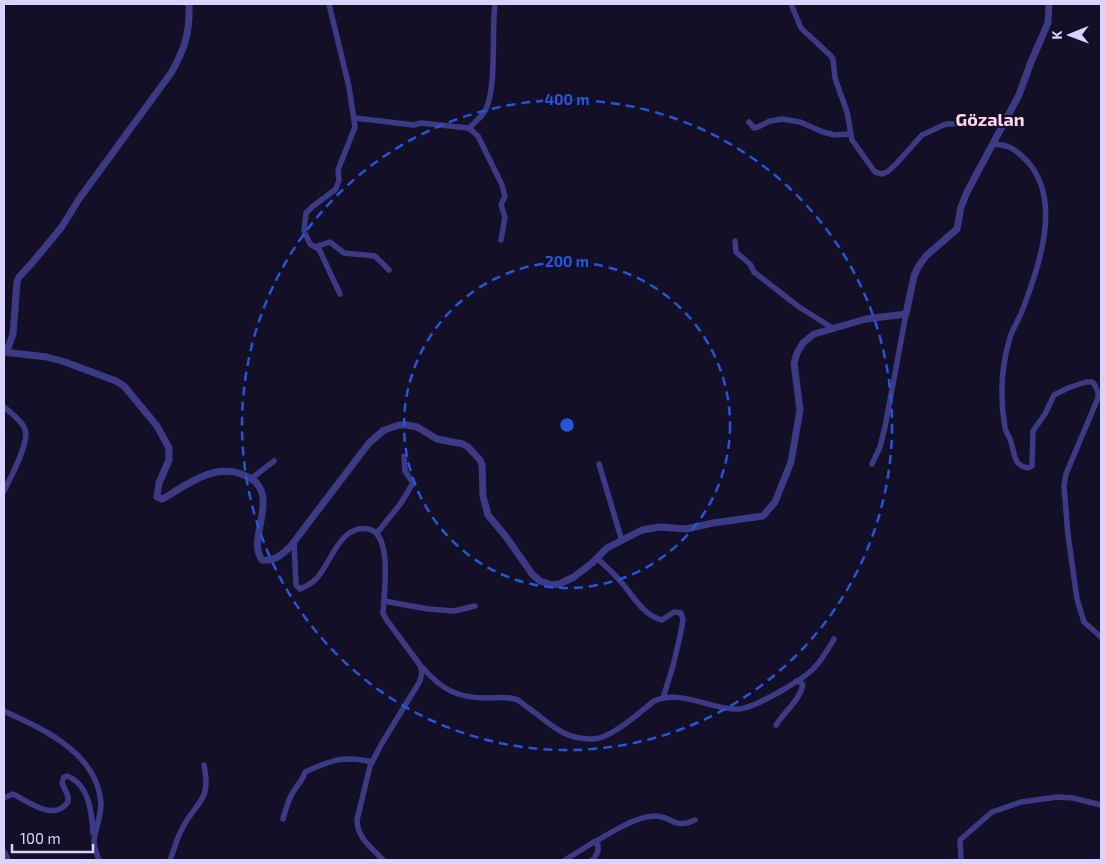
<svg xmlns="http://www.w3.org/2000/svg" width="1105" height="864" font-family="'Exo 2',sans-serif">
<rect width="100%" height="100%" fill="#130f26"/>
<g fill="none" stroke-linecap="round" stroke-linejoin="round">
<!-- minor -->
<g stroke="#3d3a85" stroke-width="5.5">
<path d="M329,4L349,87L355,127L338,170L339,180L336,189L312,207L306,213L304,231L310,244L319,249L340,294"/>
<path d="M791,4L801,28L830,55L833,59L835,78L847,112L852,140L875,172L882,174L887,172L896,164L922,135L935,129L946,124L985,123L1006,120"/>
<path d="M355,118L414,125L421,123L469,128L478,136L502,185L505,196L501,205L505,217L501,240"/>
<path d="M749,122L754,128L758,127L770,121L782,119L800,122L823,132L835,135L850,134"/>
<path d="M469,128C473,124 479,119 483,114C498,94 491,32 495,4"/>
<path d="M994,144C999,145 1005,145 1009,147C1016,150 1022,156 1027,161C1062,199 1040,264 1024,306C1020,318 1012,329 1009,341C1001,369 1000,399 1005,428C1006,433 1010,437 1011,442C1015,454 1013,465 1028,468L1032,466L1033,431L1045,414L1054,395L1068,388L1086,382H1092L1095,385L1098,392V398L1066,474L1064,486L1068,535L1077,599L1084,622L1101,637"/>
<path d="M735,241L736,252L750,264L754,272L799,307L834,329"/>
<path d="M315,247L330,242L344,253L375,256L389,270"/>
<path d="M4,407C11,413 21,420 25,429C30,442 10,479 4,491"/>
<path d="M599,464L622,541"/>
<path d="M872,464L880,447L885,427L906,314"/>
<path d="M252,478L274,461"/>
<path d="M377,533L401,503L413,483L405,471L404,456"/>
<path d="M294,542L296,585L300,589C305,587 312,583 316,579C330,566 339,524 368,529C393,533 384,593 383,613L386,619L420,665L422,672L420,681L382,743L370,766L357,820C357,838 372,848 383,860"/>
<path d="M597,558C605,566 615,574 622,583C634,597 643,615 662,620L674,612L681,613L683,620L680,636L673,666L663,698"/>
<path d="M384,601L428,609L454,611L475,606"/>
<path d="M422,667C442,690 457,698 488,698C498,698 508,696 518,700C522,703 526,707 530,709C552,725 564,740 593,739C611,739 640,712 654,701C678,691 701,704 725,708C731,709 739,710 744,708C759,705 804,679 814,668C822,660 828,649 834,639"/>
<path d="M4,711C43,729 98,753 101,804C101,817 95,829 94,842C94,848 97,855 99,860"/>
<path d="M776,725C785,711 799,701 803,685L800,682L796,681"/>
<path d="M4,798L13,794C29,802 54,822 68,802V796L62,783L64,777L67,776C89,784 92,813 93,833"/>
<path d="M283,819C286,809 288,798 295,789C299,783 303,780 305,772C332,760 343,755 372,762"/>
<path d="M594,842C611,833 636,816 655,816C673,816 673,830 695,820"/>
<path d="M4,851L8,860"/>
<path d="M170,860C174,851 176,840 181,831C195,801 212,803 204,765"/>
<path d="M565,860L594,842L598,845V851L594,859L592,860"/>
<path d="M961,860L960,840L992,812L1021,802L1057,797L1073,798L1101,805"/>
</g>
<!-- tertiary -->
<g stroke="#3d3a85" stroke-width="7">
<path d="M4,352L47,357L65,362L116,381L124,386L157,426L169,448V460L159,483L157,497L162,499L166,497C189,483 215,463 244,475C285,491 245,538 262,560C274,562 281,555 290,547L369,443L384,430L399,425H407L417,427L437,439L463,444L468,447L480,460L482,465L483,496L488,515L507,538L532,574L540,581L552,585L559,584L574,577L592,563L607,548L642,530L660,527L686,529L713,523L763,516L775,502L791,462L800,410L794,363L797,353L803,343L814,334L866,319L906,314L914,276L918,267L926,256L957,229L961,207L967,192L1019,95L1031,62L1048,23L1049,4"/>
<path d="M4,352L8,348L13,334L17,282L19,277L32,263L61,228L79,199L171,73C185,49 190,32 189,4"/>
</g>
</g>
<!-- distance rings -->
<g fill="none" stroke="#2655da" stroke-width="2.5" stroke-dasharray="9 6">
<circle cx="567" cy="425" r="163"/>
<circle cx="567" cy="425" r="325"/>
</g>
<g text-anchor="middle" dominant-baseline="central" stroke-width="4.5" stroke-linejoin="round" paint-order="stroke">
<!-- quarter labels -->
<g font-size="18" font-weight="bold" fill="#ffd6f0" stroke="#130f26">
<text x="990" y="119">Gözalan</text>
</g>
</g>
<circle cx="567" cy="425" r="8" fill="#2655da" stroke="#130f26" stroke-width="2.5"/>
<g font-size="15" text-anchor="middle" font-weight="bold" fill="#2655da" stroke="#130f26" stroke-width="4.5" stroke-linejoin="round" paint-order="stroke">
<text x="567" y="105">400 m</text>
<text x="567" y="267">200 m</text>
</g>
<!-- border -->
<rect width="1105" height="864" fill="none" stroke="#d9d4ff" stroke-width="10"/>
<!-- north arrow -->
<g transform="translate(1070 35) rotate(269)" stroke="#130f26" stroke-width="4" paint-order="stroke">
<path d="M0-4L9 19L0 12L-9 19Z" fill="#d9d4ff"/>
<text y="-8" font-size="14" font-weight="bold" text-anchor="middle" fill="#d9d4ff">K</text>
</g>
<!-- scale -->
<path d="M12 844v8h81v-8" fill="none" stroke="#d9d4ff" stroke-width="2.5"/>
<text x="20" y="844" font-size="15" fill="#d9d4ff" stroke="#130f26" stroke-width="4" paint-order="stroke">100 m</text>
</svg>
